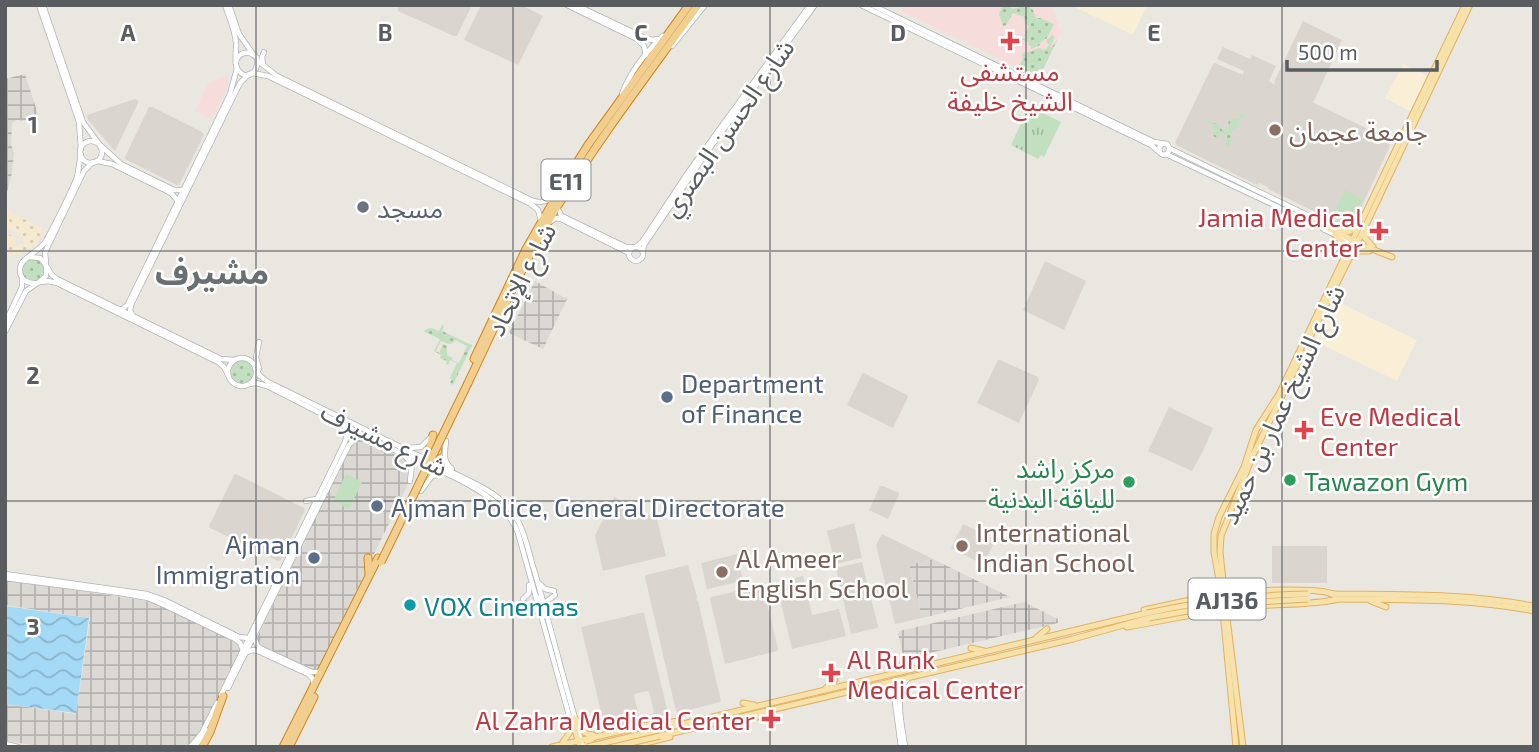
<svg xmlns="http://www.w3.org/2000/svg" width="1539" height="752" font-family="'Exo 2','Noto Sans Arabic',sans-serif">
<defs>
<pattern id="industrial-grid" width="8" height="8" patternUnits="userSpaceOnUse" patternTransform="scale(1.75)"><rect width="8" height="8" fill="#dcd9d5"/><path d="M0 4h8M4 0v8" fill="none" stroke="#b5b3b0"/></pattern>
<pattern id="grass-dots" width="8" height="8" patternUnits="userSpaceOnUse" patternTransform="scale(1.75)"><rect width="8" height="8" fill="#c2e0bf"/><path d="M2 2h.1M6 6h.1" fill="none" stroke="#a1b99f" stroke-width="1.8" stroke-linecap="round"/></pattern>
<pattern id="sand-dots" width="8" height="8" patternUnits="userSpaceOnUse" patternTransform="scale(1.75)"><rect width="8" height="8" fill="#f5e9d0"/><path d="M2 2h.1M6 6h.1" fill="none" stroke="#d4cab5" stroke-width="1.8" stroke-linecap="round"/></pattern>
<pattern id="park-tufts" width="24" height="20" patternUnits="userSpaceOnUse" patternTransform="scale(1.75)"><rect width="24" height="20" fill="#c2e0bf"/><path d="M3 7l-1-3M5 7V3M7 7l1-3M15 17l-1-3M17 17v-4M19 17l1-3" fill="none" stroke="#a1b99f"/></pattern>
<pattern id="water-waves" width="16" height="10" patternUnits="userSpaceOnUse" patternTransform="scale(1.75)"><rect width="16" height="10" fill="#a5daf6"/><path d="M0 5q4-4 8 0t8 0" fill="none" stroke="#89b4cb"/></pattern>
</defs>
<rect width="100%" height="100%" fill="#eae7e0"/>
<!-- commercial -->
<g fill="#f9eed6">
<path d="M1070,5H1147L1133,35Z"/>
<path d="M1403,64L1428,76L1410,111L1385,98Z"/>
<path d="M1334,300L1417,340L1397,381L1314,341Z"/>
</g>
<!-- industrial -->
<g fill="url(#industrial-grid)">
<path d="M25,74L38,114L39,122L17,120L12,123L11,144L14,153L12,173L5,200V79Z"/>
<path d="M535,281L567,299L543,349L509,333Z"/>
<path d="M357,439H363L411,461L409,482L319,668L313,671L258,645L257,638L352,442Z"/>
<path d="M933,559L1010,597L922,618L909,564Z"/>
<path d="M5,580L142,600L157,604L239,643L241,652L239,657L208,719L194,740L185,747H46L5,741V704L76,714L90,618L5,605Z"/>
<path d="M1024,602L1058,619V623L904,659L898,634L899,631Z"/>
</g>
<!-- education -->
<g fill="#dad6cf" fill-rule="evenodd">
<path d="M398,5H472L457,36H454L398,11Z"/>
<path d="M481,5H521L543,16L518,65L464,40Z"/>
<path d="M1303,21L1342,40L1314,101L1312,102L1391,140L1389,148L1352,227L1348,228L1268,189V187L1265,186L1259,183L1257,185L1178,146L1175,143L1213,64L1215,63L1243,75L1244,71L1217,59L1223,47L1250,59L1252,55L1276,66L1269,81L1275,85L1274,82Z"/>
<path d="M135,99L139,101L115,151L88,120L87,115Z"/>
<path d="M149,107H152L202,132L204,135L179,185H177L125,159V157Z"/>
<path d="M1045,261L1086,281L1064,330L1023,310Z"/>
<path d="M998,360H1000L1038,377L1039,380L1019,423L977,403Z"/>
<path d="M864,373L907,395L908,397L893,428L847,405L862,374Z"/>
<path d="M1169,407L1213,428L1203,451L1192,471L1148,451Z"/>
<path d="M236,474L304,508L305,510L281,560L278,561L210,528L209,526L234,475Z"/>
<path d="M880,486H883L899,493V495L888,519L869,510Z"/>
<path d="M614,497L657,519L666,556L603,571L595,536Z"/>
<path d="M854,523L862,558L835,564L827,531Z"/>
<path d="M963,524L994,539L995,541L984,563L982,564L951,548Z"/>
<path d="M882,534L933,559L909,565L922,618L895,624L876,545Z"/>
<rect x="1272" y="546" width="55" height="37"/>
<path d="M737,554L743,581L707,589L701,563Z"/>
<path d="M862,562L878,626L877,628L851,634L836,568Z"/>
<path d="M688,565L697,597L696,600L698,601L721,701L720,702L678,713L676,711L645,577L646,575Z"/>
<path d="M803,576L812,615L839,609L846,636L792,649L776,582Z"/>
<path d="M762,585L763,587L778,649L777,651L725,664L710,599L711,597Z"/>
<path d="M641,613H644L668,713L667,716L608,730L605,729L581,627ZM647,691L649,692L654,712L652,714L641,717L639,716L634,696L635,694Z"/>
</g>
<!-- medical -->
<g fill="#f7dcdc">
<path d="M905,5H1051L1061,32L1039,78L899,10Z"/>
<path d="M226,76L228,77V85L211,119L195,111L209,82Z"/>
</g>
<!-- grass -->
<g fill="url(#grass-dots)" fill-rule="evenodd">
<path d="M1003,5H1008L1013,9L1027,5L1033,10L1036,18H1040L1054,24L1047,38L1041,42L1039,46L1031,49V46L1028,45L1029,43L1022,40L1023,38H1027L1024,36L1029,26L1025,24V22L1024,20L1025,17L1013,13L1006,25L1003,26L999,14Z"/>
<path d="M1052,35L1055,37L1050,47H1052L1058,38L1039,78L1019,68L1023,58L1022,54L1040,48L1043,50L1046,49L1049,45L1046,41Z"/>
<path d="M1242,112L1246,116L1238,121L1240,126C1227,129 1234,138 1230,147L1225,145L1227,136L1221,133L1218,139L1212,135L1214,131L1212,130L1214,127L1206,121L1207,119L1215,124L1216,123L1223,131L1230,127L1228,122L1234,118L1237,119L1240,117V114Z"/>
<circle cx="33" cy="270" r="12"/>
<path d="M442,325L444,326L442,331L472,345L453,385L450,383L452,379L450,378L457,363L450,360L448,365L446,364L447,361L440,358L441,355L434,351L440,339L423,331L431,328L439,331ZM455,340L467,346L459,363L452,360L453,358L447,355V346L443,344L439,353L436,351L441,341L449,344L453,343Z"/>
<circle cx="242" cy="371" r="12"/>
</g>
<!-- sand -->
<path fill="url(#sand-dots)" d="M6,210L42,228L43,231L36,245L9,258H5L7,257L5,256V250L9,252L7,254L9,258L13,256L11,250L5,247V233L17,238L14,246L17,247L19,243L23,245L25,242L23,241L24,238L21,236V234L5,228Z"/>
<!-- park -->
<path fill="url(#park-tufts)" d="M1029,106L1061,122L1044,157L1041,155L1038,159L1011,145Z"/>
<!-- pitch -->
<g fill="#c2e0bf">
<path d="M1345,190L1363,199L1350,225L1332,216Z"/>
<path d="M346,474L362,482L349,509L333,501Z"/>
</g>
<!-- water -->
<path fill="url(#water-waves)" d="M5,606L89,618L76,713L5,704Z"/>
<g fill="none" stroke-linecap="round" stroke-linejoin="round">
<!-- secondary casing -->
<g stroke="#b0b4b7" stroke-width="6">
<g id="secondary">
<path d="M39,5L79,122L81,149"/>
<path d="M43,5L83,122L99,144"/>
<path d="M225,5C229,17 235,30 236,43C237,50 233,63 238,70C247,82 260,71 257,58C250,50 240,51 236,61"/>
<path d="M229,5L239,34L253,54"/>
<path d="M567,5L637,39L644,46L646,55"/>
<path d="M576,5L645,38L652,40L659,39"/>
<path d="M861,5L1151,145L1158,151"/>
<path d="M872,5L1154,142L1167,144L1170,149L1167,154L1163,155L1160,153L1159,148L1162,144"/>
<path d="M672,46L705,5"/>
<path d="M258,61L277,76L531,200C541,204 548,202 555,195"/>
<path d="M263,64L262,57L264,52"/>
<path d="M252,73L268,76L531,204L538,210L541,220"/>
<path d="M622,94C630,72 646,52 663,36"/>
<circle cx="91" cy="152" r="11"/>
<path d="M100,145L121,164L174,190H183"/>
<path d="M1171,149L1336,229"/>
<path d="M1168,155L1312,223"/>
<path d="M97,161L112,164L171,193L178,201"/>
<path d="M557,207L561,215L564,217L626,247H633"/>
<path d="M550,222L556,218L561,219L629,253"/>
<path d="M1323,229L1353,243"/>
<path d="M637,246L642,242L689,171L810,5"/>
<circle cx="636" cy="254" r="7"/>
<path d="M643,250L644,245L707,152L815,5"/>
<path d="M30,257L40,258L46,265V276L38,283C28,284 19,280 20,268C21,258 39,252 46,241C55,224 70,195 77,177C79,169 79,162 81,155"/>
<path d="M46,262L45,253L48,246L84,171L93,162"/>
<path d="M47,267L52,275L57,279L221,359L235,360"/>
<path d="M41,282L48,281L57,283L218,362L224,367L228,375"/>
<path d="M120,310L124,308L128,304L230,94L237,68"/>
<path d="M133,316L130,311L131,305L240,83L249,74"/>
<path d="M5,323L22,287V278"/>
<path d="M5,332L26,291L36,284"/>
<path d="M259,342L256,357L259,369"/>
<circle cx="242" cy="372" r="14"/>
<path d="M255,368L260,376L268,382L470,481C487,489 506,501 516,517C526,534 529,555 535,573C549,621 561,670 575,718"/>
<path d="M249,384L256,383L267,386C307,406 346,427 386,446C421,463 467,479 496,503C506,511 513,520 518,533L570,719"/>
<path d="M446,441C445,452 442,461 452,469"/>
<path d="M408,448L421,447L432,436"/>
<path d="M406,457L412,465L410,481"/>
<path d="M421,491L432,476L440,474"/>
<path d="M306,501L316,499"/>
<path d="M5,574L147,594L164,600L239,637L248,638"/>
<path d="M5,578L120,593L148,598L164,605L235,639L240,643L243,650"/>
<path d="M540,584L545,589L554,591"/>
<path d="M536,596L539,598L545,616"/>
<path d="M523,599L529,593V585"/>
<path d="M521,603L531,604L537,611"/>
<path d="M548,608L547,601L555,595"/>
<path d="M254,637L257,645L260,648L312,672H320"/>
<path d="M247,652L253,650L258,651L308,674L312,678L314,684"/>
<path d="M875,686L889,690L894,695L901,747"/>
<path d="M228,688L349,445L356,438L367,437"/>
<path d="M221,695L345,442L347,434L344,426"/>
<path d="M577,727L583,747"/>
<path d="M5,744L18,747"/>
<path d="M190,747L202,733L217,703"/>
<path d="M195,747L206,730"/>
<path d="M905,747C903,727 892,692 909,677"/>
</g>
</g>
<!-- primary casing -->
<g stroke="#e2b162" stroke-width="7">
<g id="primary">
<path d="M1311,222L1317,223L1355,241"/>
<path d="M1336,229L1348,232L1356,228"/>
<path d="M1365,229V238L1373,247"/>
<path d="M1335,235L1343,242L1345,252"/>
<path d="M1354,242L1392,257"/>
<path d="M1354,256L1359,251H1369"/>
<path d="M1310,337L1366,225L1470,5"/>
<path d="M1331,594C1400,595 1466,593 1534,606"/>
<path d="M1335,599C1402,600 1468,598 1534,611"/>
<path d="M1371,601L1386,607"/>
<path d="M1144,610C1192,599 1241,589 1291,590C1306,590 1320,590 1334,594"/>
<path d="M1127,627C1167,620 1206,611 1246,607C1277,603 1308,606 1339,599"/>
<path d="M1036,638L1047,629"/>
<path d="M971,648L984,651"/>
<path d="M896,665L908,669"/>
<path d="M825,689L835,680"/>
<path d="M743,703L754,705"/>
<path d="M751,717H768"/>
<path d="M575,718C579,727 582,734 593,735"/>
<path d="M572,719L580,747"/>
<path d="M658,730L1147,613"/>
<path d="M660,736L1073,639L1149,618"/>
<path d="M563,742L570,732V717"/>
<path d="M552,747L652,724L680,721"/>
<path d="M584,747L594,737"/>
<path d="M629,747L670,737"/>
<path d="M1236,747L1221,591L1214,552V534L1219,517L1244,467L1256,430L1279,394L1465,5"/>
<path d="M1243,747L1226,610L1220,552L1221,536L1253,455L1303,353"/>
</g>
</g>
<!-- highway casing -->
<g stroke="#d48616" stroke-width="9">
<g id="highway">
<path d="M474,359L526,249L564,183L588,145L689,5"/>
<path d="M468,383C496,324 523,263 557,207C600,137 650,72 698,5"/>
<path d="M433,435L429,450L434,453L438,451"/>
<path d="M368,558L369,574"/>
<path d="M202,747L210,732L223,696"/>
<path d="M283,747L378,558"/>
<path d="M289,747L314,697"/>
</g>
</g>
<!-- secondary -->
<use href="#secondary" stroke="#fff" stroke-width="4.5"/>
<!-- primary -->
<use href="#primary" stroke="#f6e2aa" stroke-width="5"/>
<!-- highway -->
<use href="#highway" stroke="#f1cf90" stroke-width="7"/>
<!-- primary-bridge casing -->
<g stroke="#e2b162" stroke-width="7" stroke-linecap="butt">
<g id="primary-bridge">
<path d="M1147,613C1200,601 1253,595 1308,594"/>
<path d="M1149,618L1226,604L1308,599"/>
<path d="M587,747L658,730"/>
<path d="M613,747L660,736"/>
</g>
</g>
<!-- highway-bridge casing -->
<g stroke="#d48616" stroke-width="9" stroke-linecap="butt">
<path id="highway-bridge" d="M381,562L468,383"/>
</g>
<!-- primary-bridge -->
<use href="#primary-bridge" stroke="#f6e2aa" stroke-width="5"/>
<!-- highway-bridge -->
<use href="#highway-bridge" stroke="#f1cf90" stroke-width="7"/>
</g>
<!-- grid -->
<path fill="none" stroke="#595d60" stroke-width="2" stroke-opacity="0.55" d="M256,5V747M513,5V747M770,5V747M1026,5V747M1282,5V747M5,251H1534M5,501H1534"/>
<!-- markers -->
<g fill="#e0444e" stroke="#fff" stroke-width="2.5">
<path d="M1006.5 30.5h7v7h7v7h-7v7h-7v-7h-7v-7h7z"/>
<path d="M1375.5 220.5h7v7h7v7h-7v7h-7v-7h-7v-7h7z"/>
<path d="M1300.5 419.5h7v7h7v7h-7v7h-7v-7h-7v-7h7z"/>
<path d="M827.5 662.5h7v7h7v7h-7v7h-7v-7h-7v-7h7z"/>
<path d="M767.5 708.5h7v7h7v7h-7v7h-7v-7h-7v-7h7z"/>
</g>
<g fill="#8d6e63" stroke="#fff" stroke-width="2.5">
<circle cx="1275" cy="130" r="7"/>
<circle cx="962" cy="546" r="7"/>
<circle cx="722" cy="572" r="7"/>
</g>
<circle fill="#6b7280" stroke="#fff" stroke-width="2.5" cx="363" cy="207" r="7"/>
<g fill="#5c6f8a" stroke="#fff" stroke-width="2.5">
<circle cx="667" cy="397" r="7"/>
<circle cx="377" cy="506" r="7"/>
<circle cx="314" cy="558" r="7"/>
</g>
<g fill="#2e9e5b" stroke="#fff" stroke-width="2.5">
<circle cx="1290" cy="480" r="7"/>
<circle cx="1129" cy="482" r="7"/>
</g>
<circle fill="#0f9aa8" stroke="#fff" stroke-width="2.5" cx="410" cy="605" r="7"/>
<g text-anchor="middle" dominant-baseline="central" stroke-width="5" stroke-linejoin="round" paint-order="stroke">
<!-- shield labels -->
<g fill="#fff" stroke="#8b8e90" stroke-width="2">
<rect x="541.5" y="159.5" width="49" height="41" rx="5"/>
<rect x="1188.5" y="578.5" width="77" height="41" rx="5"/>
</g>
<g font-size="24" font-weight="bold" fill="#595d60">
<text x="566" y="180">E11</text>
<text x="1227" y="599">AJ136</text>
</g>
<!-- health labels -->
<g font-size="26" fill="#be3a42" stroke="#fff" text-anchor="end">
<text x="1010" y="70" text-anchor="middle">مستشفى<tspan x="1010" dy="30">الشيخ خليفة</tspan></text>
<text x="1363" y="216">Jamia Medical<tspan x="1363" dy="30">Center</tspan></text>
<text x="1320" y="415" text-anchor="start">Eve Medical<tspan x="1320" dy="30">Center</tspan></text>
<text x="847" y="658" text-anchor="start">Al Runk<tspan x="847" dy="30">Medical Center</tspan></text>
<text x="755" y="719">Al Zahra Medical Center</text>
</g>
<!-- street labels -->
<g font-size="26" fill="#595d60" stroke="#fff">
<text transform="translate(727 127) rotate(-55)">شارع الحسن البصري</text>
<text transform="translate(520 279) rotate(-63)">شارع الإتحاد</text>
<text transform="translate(1281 404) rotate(-65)">شارع الشيخ عمار بن حميد</text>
<text transform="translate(385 438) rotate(26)">شارع مشيرف</text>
</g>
<!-- education labels -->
<g font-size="26" fill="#785e54" stroke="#fff" text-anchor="start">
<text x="1289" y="130">جامعة عجمان</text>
<text x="976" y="531">International<tspan x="976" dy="30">Indian School</tspan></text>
<text x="736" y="557">Al Ameer<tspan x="736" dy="30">English School</tspan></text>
</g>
<!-- worship labels -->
<g font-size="26" fill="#5b616d" stroke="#fff" text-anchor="start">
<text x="377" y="207">مسجد</text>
</g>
<!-- service labels -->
<g font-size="26" fill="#4e5e75" stroke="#fff" text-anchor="start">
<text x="681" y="382">Department<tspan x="681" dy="30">of Finance</tspan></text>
<text x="391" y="506">Ajman Police, General Directorate</text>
<text x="300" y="543" text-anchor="end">Ajman<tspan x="300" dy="30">Immigration</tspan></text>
</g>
<!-- leisure labels -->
<g font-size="26" fill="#27864d" stroke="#fff" text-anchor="end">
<text x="1115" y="467">مركز راشد<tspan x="1115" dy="30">للياقة البدنية</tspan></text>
<text x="1304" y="480" text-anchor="start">Tawazon Gym</text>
</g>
<!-- culture labels -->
<g font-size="26" fill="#0d838f" stroke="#fff" text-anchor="start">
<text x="424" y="605">VOX Cinemas</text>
</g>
<!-- district labels -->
<g font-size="33" font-weight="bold" fill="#6a6f72" stroke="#fff">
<text x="212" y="271">مشيرف</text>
</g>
</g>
<g font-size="23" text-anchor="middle" font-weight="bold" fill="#595d60" stroke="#fff" stroke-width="5" stroke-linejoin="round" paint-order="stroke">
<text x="128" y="41">A</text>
<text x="385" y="41">B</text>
<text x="641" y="41">C</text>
<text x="898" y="41">D</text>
<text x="1154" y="41">E</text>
<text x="33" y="133">1</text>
<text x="33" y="384">2</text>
<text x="33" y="635">3</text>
</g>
<!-- border -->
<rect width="1539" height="752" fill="none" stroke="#595d60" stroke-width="14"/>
<!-- scale -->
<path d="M1287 60v10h150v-10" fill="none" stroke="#595d60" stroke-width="3.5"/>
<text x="1298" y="60" font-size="21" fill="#595d60" stroke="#ffffff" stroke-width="5" paint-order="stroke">500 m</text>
</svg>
